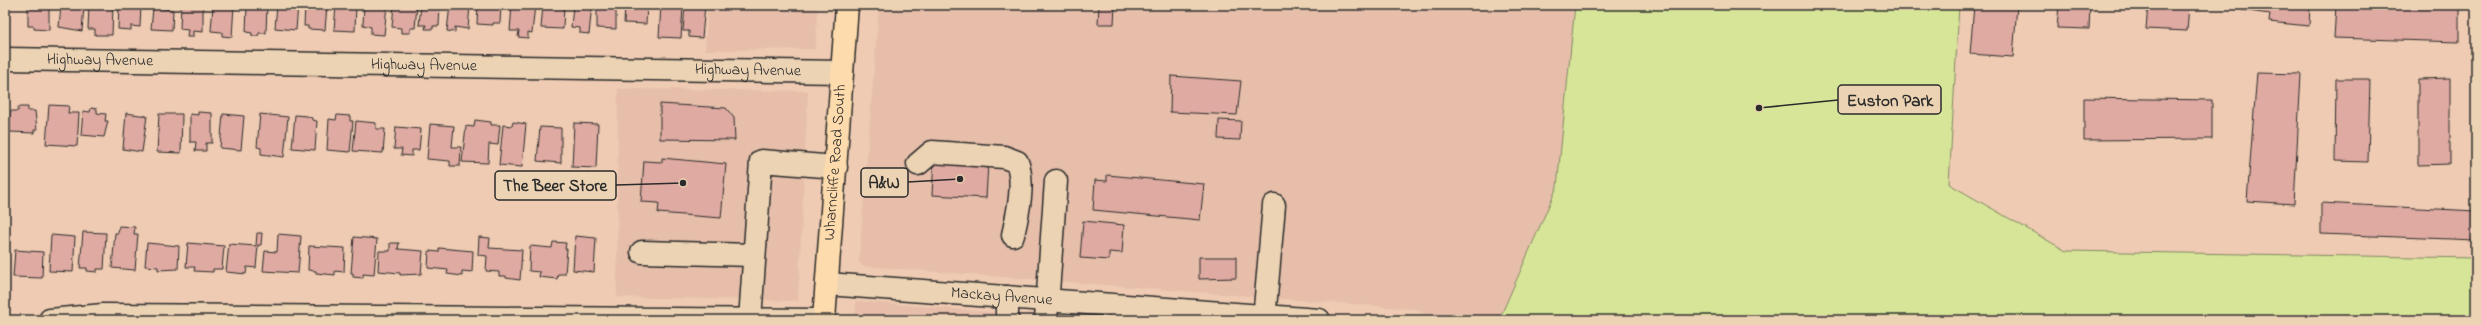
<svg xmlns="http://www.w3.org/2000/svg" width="2481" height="325" font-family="'Indie Flower',sans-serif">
<rect width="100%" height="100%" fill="#eecbb2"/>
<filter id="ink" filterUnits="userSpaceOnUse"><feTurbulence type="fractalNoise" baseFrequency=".025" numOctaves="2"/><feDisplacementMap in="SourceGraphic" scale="8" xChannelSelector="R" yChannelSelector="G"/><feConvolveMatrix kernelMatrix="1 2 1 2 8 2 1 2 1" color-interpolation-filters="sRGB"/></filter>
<g filter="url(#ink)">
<!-- built -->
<g fill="#e6beaa">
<path d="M708,5H818L815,49L705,50Z"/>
<path d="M879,5H1575L1557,187L1499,320H1436L1416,309L863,266L859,262Z"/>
<path d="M618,89L808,91L798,301L617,297Z"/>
<path d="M856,301L1015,314L1014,320H855Z"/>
</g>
<!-- green -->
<path fill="#d7e598" stroke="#818862" d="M1575,5H1959L1949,184L2066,251L2476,258V320H1499L1557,187Z"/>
<!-- building -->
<g fill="#dfaaa2" stroke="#2b2b2b">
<path d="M5,5H9L8,26H5Z"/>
<path d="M28,5H49V30L34,29V26H28Z"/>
<path d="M61,5H84L82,31L59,27Z"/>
<path d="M89,5H113L112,35H95V29H88Z"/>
<path d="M119,5H141L140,27L131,26V30L118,29Z"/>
<path d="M181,5H203V32L193,31V37H187L188,30L180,29Z"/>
<path d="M213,5H234L232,37L222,36V32L211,31Z"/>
<path d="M247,5H267L266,33H259L258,36H252V33L246,32Z"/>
<path d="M277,5H298L296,30L275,28Z"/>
<path d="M305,5H327L325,30L308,29V26H304Z"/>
<path d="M336,5H356L355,31L334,30Z"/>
<path d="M364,5H387L384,35L371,34V27L363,25Z"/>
<path d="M394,5H417L415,28H410V33H401V28L392,27Z"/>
<path d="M421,5H440L439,26H433V29H425L426,25H419Z"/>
<path d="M450,5H470L468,29L455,27V32L447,31Z"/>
<path d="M478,5H501L500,23H493V25L477,24Z"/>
<path d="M512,5H535L532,33L528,32V38L518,37L519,31H510Z"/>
<path d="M543,5H564L563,29L541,28Z"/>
<path d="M573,5H592L589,34L580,33V28L571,27Z"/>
<path d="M597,5H616V29L597,28Z"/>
<path d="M625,5H647L646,24L624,23Z"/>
<path d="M661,5H683L681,38L659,37Z"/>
<path d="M685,5H705L702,38L689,37V31H683Z"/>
<path d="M1099,5H1115L1114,24H1098Z"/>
<path d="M1974,5H2017L2013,57L1970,54Z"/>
<path d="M2059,5H2090L2089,29L2057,28Z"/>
<path d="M2148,5H2189L2187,31L2146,29Z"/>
<path d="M2242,5H2310L2309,26L2269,22L2270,14L2241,10Z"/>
<path d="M2336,5L2459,8V42L2334,38Z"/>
<path d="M153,8L173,10L172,30L151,29Z"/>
<path d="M2257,73L2301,74L2294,204L2247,201Z"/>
<path d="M1171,76L1241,81L1237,115L1170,112Z"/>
<path d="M2450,78V164L2418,165V79Z"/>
<path d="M2336,79H2370L2368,162L2335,161Z"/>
<path d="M2084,98L2212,100V139L2084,140Z"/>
<path d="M660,104L726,108L734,118L735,140L660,139Z"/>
<path d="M49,105L69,106L68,113H79L77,146L46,144Z"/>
<path d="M18,107H28V111H35L37,130H34V133L10,132V111H18Z"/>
<path d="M91,108L97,109V113L106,114L105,121H108L104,137L81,135L83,111L90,112Z"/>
<path d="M198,112L212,113V143H206V151H195L196,142H190V114L198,115Z"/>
<path d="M126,113L147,116L142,152L123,149Z"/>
<path d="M159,114H182L181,153L157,152Z"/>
<path d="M223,114L244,116L241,150L220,148Z"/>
<path d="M260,114L288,117L284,157L261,154V148L257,147Z"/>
<path d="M295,115L307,116L312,118V120L317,121L315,150L292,148Z"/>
<path d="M337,115L350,116V121H353L350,152L327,150L329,119L336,120Z"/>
<path d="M475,120L491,122V125H500L498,145L489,144L488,163L462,162L466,126L474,127Z"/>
<path d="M1219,120L1241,121L1240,140L1218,139Z"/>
<path d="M356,121L376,123V129H385L383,153L353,151Z"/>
<path d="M513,122L526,124L522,167L499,165L503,125L512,126Z"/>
<path d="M574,123L598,124L596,168L572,167Z"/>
<path d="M430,124L454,126L452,147H461L460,166H450V161L427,159Z"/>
<path d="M396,127L421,129L419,150H412V156L401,155L402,149H394Z"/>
<path d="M540,127L561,128V163L537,161Z"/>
<path d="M662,158L726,164L721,218L658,213L659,203L641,202L644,161L662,162Z"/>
<path d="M934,159L988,163L986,198L932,195Z"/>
<path d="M1107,175L1204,184L1200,220L1093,210L1095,180L1107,181Z"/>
<path d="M2321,203L2476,211V240L2321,234Z"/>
<path d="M1083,221L1124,225L1122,253L1109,252V260L1080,258Z"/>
<path d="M119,226L135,227L134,234H138L135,270L112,268L115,233H118Z"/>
<path d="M83,232L106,233L104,269H97V272L87,271V268H80Z"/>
<path d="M257,233H262L261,245H258L256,268L247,267L246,274L226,272L229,244L256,246Z"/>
<path d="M278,234L301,236L298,273L263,271L265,251L277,252Z"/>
<path d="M51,235L75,237L73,272L49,271Z"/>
<path d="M575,236L596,238L594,272L573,270Z"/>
<path d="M354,237L377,239L374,275L363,274V278L353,277V273H351Z"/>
<path d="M479,237L490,238L489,248L522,250L520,280L506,278V276H499V272L486,271L487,256L478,255Z"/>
<path d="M553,242L566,243L565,249H567L565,274H558L557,279L539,277L540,272L529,271L530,246L552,248Z"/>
<path d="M147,243L179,246L178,269L158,270V267L145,266Z"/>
<path d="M188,243L224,246L222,269H213V272L194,271L195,267H186Z"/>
<path d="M390,243H399L398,249L423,251L421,274L400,275V273L378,271L379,251H390Z"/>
<path d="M309,246L345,248L344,272L335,271V275L316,273V271L308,270Z"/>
<path d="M439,248L473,251L472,272L462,271V276L447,274L448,270L428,268L429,251L439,252Z"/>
<path d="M15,250L43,252L42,278L13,277Z"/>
<path d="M1199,257H1236V278L1199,279Z"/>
<path d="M868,318L896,320H868Z"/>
</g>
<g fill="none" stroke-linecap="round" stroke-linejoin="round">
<!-- minor casing -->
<g stroke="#2b2b2b" stroke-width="25">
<g id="minor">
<path id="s1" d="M5,59L842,72"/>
<path d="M918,164L932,152L1004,157L1017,162C1025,183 1018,213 1013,235"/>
<path d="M642,252L753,255"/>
<path id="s2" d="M827,284L1319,320"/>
<path d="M50,320L103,315L817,320"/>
<path d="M750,320L761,161L836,167"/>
<path d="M1007,320V297"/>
<path d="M1046,320L1056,181"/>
<path d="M1264,320L1274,205"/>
</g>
</g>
<!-- major casing -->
<g stroke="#2b2b2b" stroke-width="25">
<g id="major">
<path id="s3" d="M824,320L847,5"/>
</g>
</g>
<!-- minor -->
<use href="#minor" stroke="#ecd3b4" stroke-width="22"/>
<!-- major -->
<use href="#major" stroke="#fedbac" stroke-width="22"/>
</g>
</g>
<g text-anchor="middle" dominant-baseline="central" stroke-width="4" stroke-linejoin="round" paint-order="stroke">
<!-- street labels -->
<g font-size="16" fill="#2b2b2b" stroke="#ecd3b4">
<text stroke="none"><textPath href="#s1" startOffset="95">Highway Avenue</textPath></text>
<text stroke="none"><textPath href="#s1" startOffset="419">Highway Avenue</textPath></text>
<text stroke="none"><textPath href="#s1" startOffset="743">Highway Avenue</textPath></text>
<text stroke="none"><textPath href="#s3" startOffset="158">Wharncliffe Road South</textPath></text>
<text stroke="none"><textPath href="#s2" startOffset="175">Mackay Avenue</textPath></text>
</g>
</g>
<!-- callouts -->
<path fill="none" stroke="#2b2b2b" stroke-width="1.5" d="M1759 108L1838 100M960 179L908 182M683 183L616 185"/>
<g fill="#2b2b2b" stroke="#ecd3b4" stroke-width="1.5">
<circle cx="1759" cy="108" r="4"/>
<circle cx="960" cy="179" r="4"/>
<circle cx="683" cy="183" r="4"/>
</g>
<g fill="#ecd3b4" stroke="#2b2b2b" stroke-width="1.5">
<rect x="1838" y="85" width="103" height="29" rx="4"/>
<rect x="861" y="168" width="47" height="29" rx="4"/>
<rect x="495" y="171" width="121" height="29" rx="4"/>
</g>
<g font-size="17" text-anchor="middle" font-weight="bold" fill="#2b2b2b">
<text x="1890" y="106">Euston Park</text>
<text x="884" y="188">A&amp;W</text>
<text x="555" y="191">The Beer Store</text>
</g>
<!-- margin -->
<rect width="2481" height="325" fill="none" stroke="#ecd3b4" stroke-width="20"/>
<rect x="10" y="10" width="2461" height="305" fill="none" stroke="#2b2b2b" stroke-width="1.5" filter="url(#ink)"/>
</svg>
